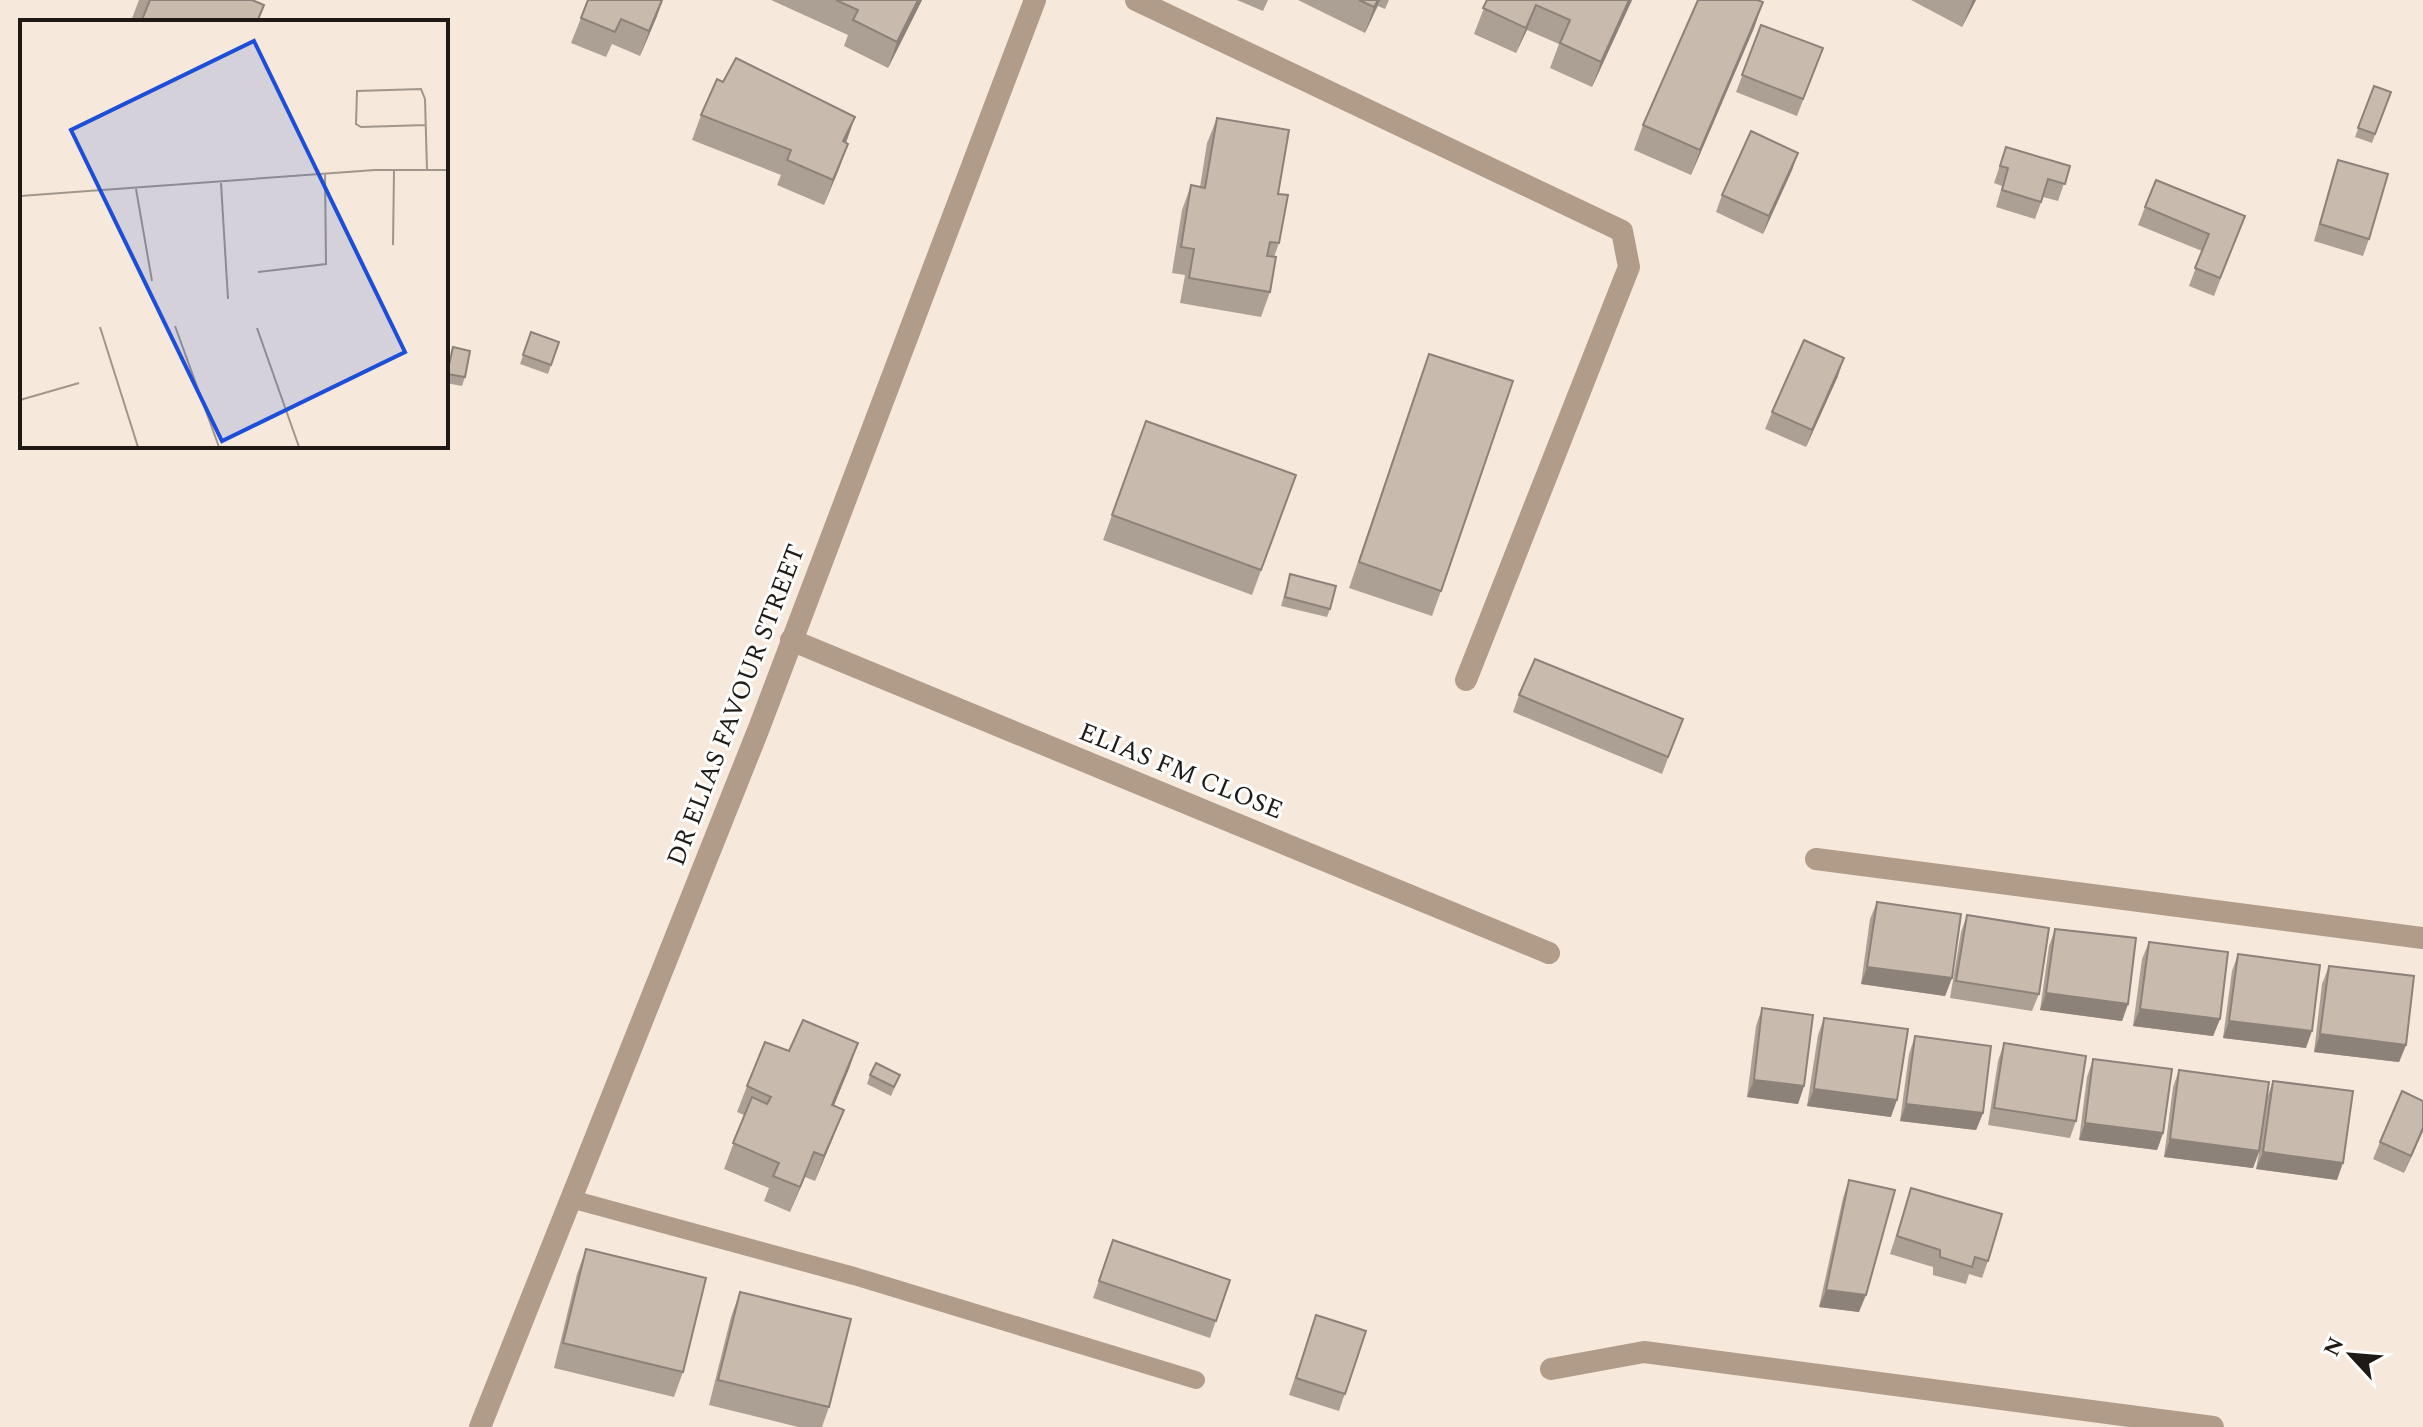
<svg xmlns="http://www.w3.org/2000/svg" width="2423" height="1427" font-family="Spectral,serif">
<rect width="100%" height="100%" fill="#f6e8db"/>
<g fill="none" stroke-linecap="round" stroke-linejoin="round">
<!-- service -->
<path stroke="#b19c89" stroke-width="18" d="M571,1199L854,1276L1196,1380"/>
<!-- minor -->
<g stroke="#b19c89" stroke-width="22">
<path d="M1136,0L1622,231L1629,267L1466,680"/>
<path d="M791,640L1549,953"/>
<path d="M1816,859L2423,938"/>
<path d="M1551,1369L1644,1352L2213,1427"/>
<path d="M480,1427L759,728L1035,0"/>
</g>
</g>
<!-- wall -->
<g fill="#aca095">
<path d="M139,0H252L257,22H134L131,21Z"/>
<path d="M771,0H922L888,68L844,46L848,35Z"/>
<path d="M1237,0H1268L1263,11Z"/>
<path d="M1298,0H1389L1385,9L1378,6L1365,33Z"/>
<path d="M1487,0H1632L1592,87L1550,68L1559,44L1527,30L1516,53L1474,34Z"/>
<path d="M1911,0H1976L1962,27Z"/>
<path d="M1763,2L1754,28L1691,175L1634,150L1643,125Z"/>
<path d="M657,16L640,56L612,44L606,57L571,43L581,18Z"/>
<path d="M1761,25L1823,48L1797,116L1736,92Z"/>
<path d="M2374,86L2391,92L2372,143L2355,137Z"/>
<path d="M701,115L848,144L824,205L777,185L781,175L692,140Z"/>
<path d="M1217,118L1278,194L1279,243L1274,257L1270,292L1261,317L1180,303L1185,275L1172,273L1182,210L1191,185L1200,187L1207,143Z"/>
<path d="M2006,147L2070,166L2058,201L2043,197L2035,219L1996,207L2002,186L1994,183Z"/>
<path d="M1798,153L1792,170L1763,234L1716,212L1722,195Z"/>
<path d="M2338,160L2369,239L2363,256L2314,241L2332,178Z"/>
<path d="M2145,207L2245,216L2214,296L2189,286L2202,251L2138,225Z"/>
<path d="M531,332L559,342L548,374L520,364Z"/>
<path d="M453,347L465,377L462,386L446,383V374Z"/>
<path d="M1838,376L1806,447L1765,429L1772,412Z"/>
<path d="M1420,379L1441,591L1432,616L1349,588Z"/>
<path d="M1146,421L1296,475L1252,595L1103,540Z"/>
<path d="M1290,574L1330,609L1327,617L1281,606Z"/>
<path d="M1519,695L1683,719L1662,774L1513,712Z"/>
<path d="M1877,902L1952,978L1945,996L1861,984L1870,919Z"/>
<path d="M1967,915L2039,994L2032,1011L1950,998L1961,932Z"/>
<path d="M2055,929L2128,1004L2122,1021L2040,1010L2049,946Z"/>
<path d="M2149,942L2220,1019L2213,1036L2133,1026L2142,959Z"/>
<path d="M2238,954L2306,1048L2223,1038L2232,971Z"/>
<path d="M2329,966L2406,1045L2399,1062L2314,1052L2322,984Z"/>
<path d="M1762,1008L1804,1086L1798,1104L1747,1097L1756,1026Z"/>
<path d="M1824,1018L1891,1117L1807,1106L1818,1035Z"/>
<path d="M1915,1036L1983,1113L1976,1130L1900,1121L1909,1054Z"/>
<path d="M858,1043L834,1106V1135L815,1181L805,1177L790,1212L764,1201L769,1188L724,1169L744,1115L737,1112L747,1086L789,1051Z"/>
<path d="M2004,1043L2076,1121L2070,1138L1988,1125L1998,1061Z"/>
<path d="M2093,1059L2163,1133L2157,1150L2079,1140L2087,1077Z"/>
<path d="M2179,1070L2267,1098L2273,1081L2337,1180L2256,1169L2259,1153L2253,1168L2164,1157L2173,1087Z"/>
<path d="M870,1075H900L891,1096L867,1084Z"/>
<path d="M2423,1101V1131L2404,1173L2373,1159L2380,1142Z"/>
<path d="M1849,1180L1859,1312L1819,1307L1843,1198Z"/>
<path d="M1911,1188L1988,1261L1982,1278L1969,1274L1966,1284L1933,1275V1267L1890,1254Z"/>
<path d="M1113,1240L1230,1280L1210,1338L1093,1298Z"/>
<path d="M586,1249L683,1372L674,1397L554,1368L577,1274Z"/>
<path d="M740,1292L829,1407L822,1427H798L709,1405L731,1317Z"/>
<path d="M1316,1315L1366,1331L1339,1411L1289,1395Z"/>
</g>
<!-- shaded-wall -->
<g fill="#8c8279">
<path d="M663,0L657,16L640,56L649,31Z"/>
<path d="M918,0H922L888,68L897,42Z"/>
<path d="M1378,0H1380L1365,33L1374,7Z"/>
<path d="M1629,0H1632L1592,87L1601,62Z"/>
<path d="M1972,0H1976L1962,27L1972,2Z"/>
<path d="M1763,2L1754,28L1691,175L1700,150Z"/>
<path d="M1536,5L1527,30L1516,53L1526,28Z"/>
<path d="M855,117L846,143L843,141Z"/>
<path d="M848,144L839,169L824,205L833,180Z"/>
<path d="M1798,153L1792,170L1763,234L1769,216Z"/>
<path d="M1844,358L1838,376L1806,447L1812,430Z"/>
<path d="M1867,967L1952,978L1945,996L1861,984Z"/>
<path d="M2046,993L2128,1004L2122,1021L2040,1010Z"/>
<path d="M2140,1009L2220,1019L2213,1036L2133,1026Z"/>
<path d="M2229,1021L2312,1031L2306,1048L2223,1038Z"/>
<path d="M2320,1034L2406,1045L2399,1062L2314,1052Z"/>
<path d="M858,1043L849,1069L823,1131L832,1105Z"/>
<path d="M1754,1080L1804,1086L1798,1104L1747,1097Z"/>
<path d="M1814,1089L1897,1100L1891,1117L1807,1106Z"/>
<path d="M1906,1104L1983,1113L1976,1130L1900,1121Z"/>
<path d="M844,1110L834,1135L815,1181L824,1156Z"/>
<path d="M2085,1123L2163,1133L2157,1150L2079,1140Z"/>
<path d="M2423,1128V1131L2404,1173L2411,1156Z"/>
<path d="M2170,1139L2259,1151L2253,1168L2164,1157Z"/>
<path d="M814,1152L805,1177L790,1212Z"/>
<path d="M2263,1152L2343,1163L2337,1180L2256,1169Z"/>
<path d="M1826,1290L1866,1295L1859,1312L1819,1307Z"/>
</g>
<!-- building -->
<g fill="#c8baad" stroke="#8c8279" stroke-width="2">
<path d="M150,0H252L264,5L257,22H141Z"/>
<path d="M588,0H662L649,31L621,19L615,32L581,18Z"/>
<path d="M836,0H918L897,42L853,20L858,10Z"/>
<path d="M1359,0H1378L1374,7Z"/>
<path d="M1487,0H1629L1601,62L1560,43L1570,20L1536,5L1526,28L1483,8Z"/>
<path d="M1698,0H1757L1763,2L1700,150L1643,125Z"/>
<path d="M1761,25L1823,48L1803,99L1742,75Z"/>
<path d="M736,58L855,117L843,141L848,144L833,180L787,160L791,150L701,115L717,79L723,82Z"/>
<path d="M2374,86L2391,92L2375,134L2358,128Z"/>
<path d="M1217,118L1289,130L1278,194L1288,195L1279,243L1270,242L1267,256L1276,257L1270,292L1189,278L1194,249L1181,247L1191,185L1205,188Z"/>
<path d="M1751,131L1798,153L1769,216L1722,195Z"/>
<path d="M2006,147L2070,166L2065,184L2048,179L2041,202L2002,190L2008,168L2000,166Z"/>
<path d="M2338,160L2388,174L2369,239L2320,224Z"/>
<path d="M2156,180L2245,216L2220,278L2195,268L2209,234L2145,207Z"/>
<path d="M531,332L559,342L551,365L523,355Z"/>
<path d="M1804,340L1844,358L1812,430L1772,412Z"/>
<path d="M453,347L470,351L465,377L447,374Z"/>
<path d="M1429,354L1513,381L1441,591L1359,562Z"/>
<path d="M1146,421L1296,475L1261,570L1112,515Z"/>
<path d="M1290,574L1336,586L1330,609L1285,597Z"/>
<path d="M1535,659L1683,719L1668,757L1519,695Z"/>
<path d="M1877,902L1961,914L1952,978L1867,967Z"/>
<path d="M1967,915L2049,928L2039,994L1956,981Z"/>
<path d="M2055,929L2136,938L2128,1004L2046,993Z"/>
<path d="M2149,942L2228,952L2220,1019L2140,1009Z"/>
<path d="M2238,954L2320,965L2312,1031L2229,1021Z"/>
<path d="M2329,966L2414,976L2406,1045L2320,1034Z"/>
<path d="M1762,1008L1813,1015L1804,1086L1754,1080Z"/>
<path d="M1824,1018L1908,1029L1897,1100L1814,1089Z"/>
<path d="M803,1020L858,1043L832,1105L844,1110L824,1156L814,1152L800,1187L773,1176L779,1163L733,1143L752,1097L767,1104L771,1097L747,1086L765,1042L789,1051Z"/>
<path d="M1915,1036L1991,1046L1983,1113L1906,1104Z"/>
<path d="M2004,1043L2086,1056L2076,1121L1994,1108Z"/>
<path d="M2093,1059L2172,1069L2163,1133L2085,1123Z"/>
<path d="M876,1063L900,1075L894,1087L870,1075Z"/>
<path d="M2179,1070L2269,1082L2259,1151L2170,1139Z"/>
<path d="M2273,1081L2353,1091L2343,1163L2263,1152Z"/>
<path d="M2402,1091L2423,1101V1128L2411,1156L2380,1142Z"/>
<path d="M1849,1180L1895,1190L1866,1295L1826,1290Z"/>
<path d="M1911,1188L2002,1214L1988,1261L1975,1257L1972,1267L1940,1257V1250L1897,1236Z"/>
<path d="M1113,1240L1230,1280L1216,1321L1099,1281Z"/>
<path d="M586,1249L706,1278L683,1372L563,1343Z"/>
<path d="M740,1292L851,1319L829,1407L718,1380Z"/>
<path d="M1316,1315L1366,1331L1345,1394L1296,1378Z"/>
</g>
<g text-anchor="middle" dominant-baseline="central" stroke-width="6" stroke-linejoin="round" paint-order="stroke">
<!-- street labels -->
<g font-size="26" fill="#1f1a15" stroke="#fff">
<text transform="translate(736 705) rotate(-69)">DR ELIAS FAVOUR STREET</text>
<text transform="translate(1181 771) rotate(22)">ELIAS FM CLOSE</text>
</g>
</g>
<!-- overview -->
<g transform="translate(20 20)">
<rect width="428" height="428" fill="#f6e8db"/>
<path fill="none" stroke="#a0968c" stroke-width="2" d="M406,105L341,107L336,104L337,71L401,69L405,79L407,150M201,163L208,279M116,169L132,261M0,176L355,150H428M373,225L374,150M238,252L306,244L305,153M155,306L199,427M80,307L118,427M237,308L279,427M0,380L59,363"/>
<path fill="#1d4ed8" fill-opacity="0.15" stroke="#1d4ed8" stroke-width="4" d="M234,21L385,332L202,421L51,110Z"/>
<rect width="428" height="428" fill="none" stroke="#1f1a15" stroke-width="4"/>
</g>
<!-- north arrow -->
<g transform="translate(2351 1355) rotate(296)" stroke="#ffffff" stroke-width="6" paint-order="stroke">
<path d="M0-6L14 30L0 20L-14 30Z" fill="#1f1a15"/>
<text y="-12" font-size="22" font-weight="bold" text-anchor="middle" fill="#1f1a15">N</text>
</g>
</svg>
